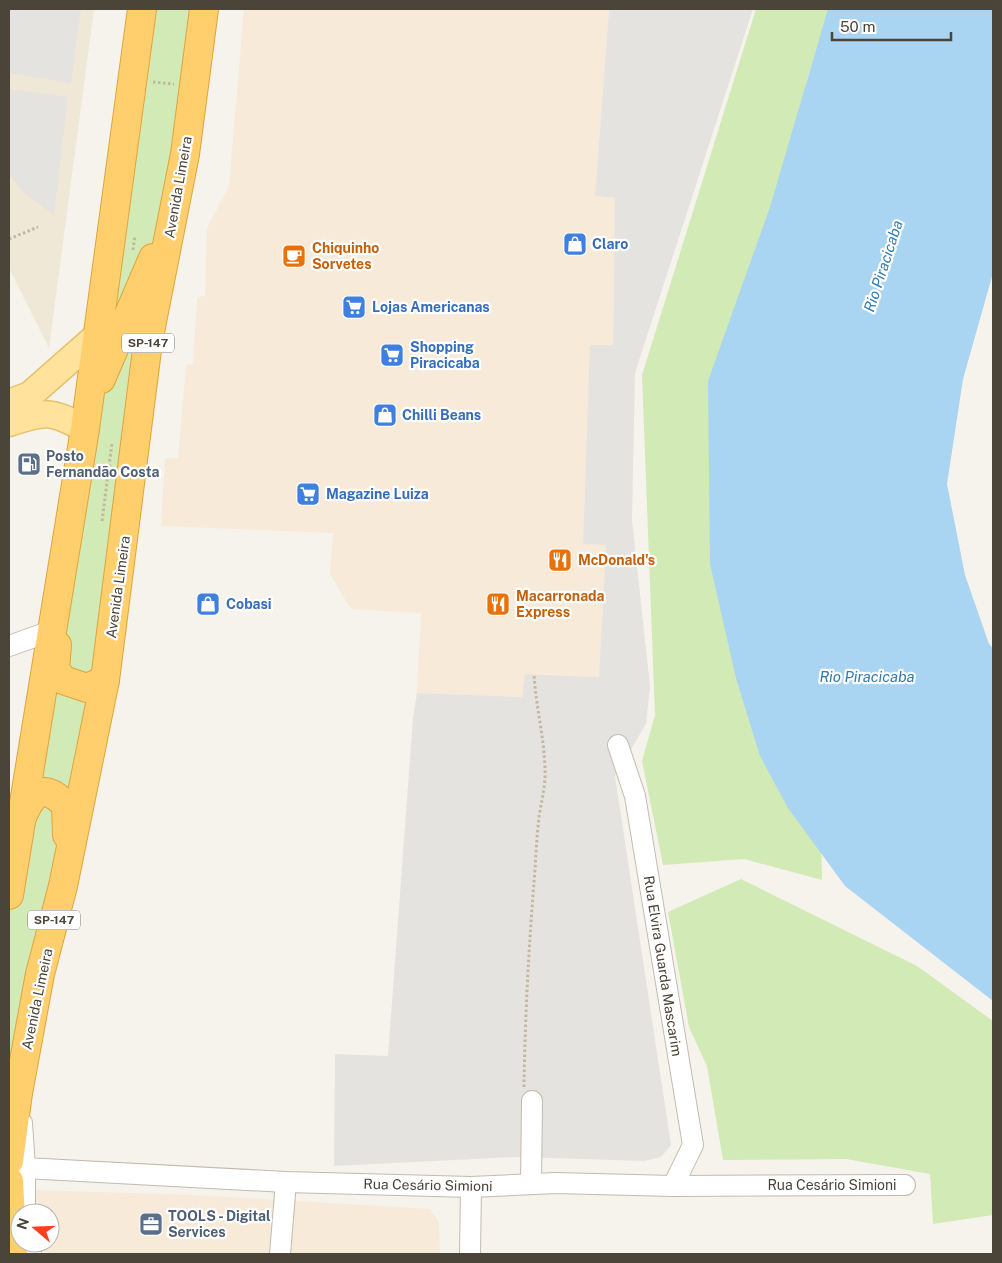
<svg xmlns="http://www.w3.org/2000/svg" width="1002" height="1263" font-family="'Public Sans',sans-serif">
<rect width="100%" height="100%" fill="#f6f3ec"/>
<!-- commercial -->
<g fill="#f7ead8">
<path d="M244,9H609L595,196L615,198L613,346L591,345L583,544L606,545L599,677L543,674L522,697L417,693L421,613L351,609L330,574L333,533L161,526L165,458H178L186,365L193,364L197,297L205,296L207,228L229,186Z"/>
<path d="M34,1190L194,1195L430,1209L439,1222L440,1254H45L43,1243H50V1213H38Z"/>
</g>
<!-- education -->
<path fill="#efe8d6" d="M9,9H94L49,348L9,268Z"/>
<!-- green -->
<g fill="#d2eab5">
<path d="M142,9H204L146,361L9,1161V893Z"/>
<path d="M756,9H829L806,83L822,880L744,859L663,865L642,761L655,715L642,375Z"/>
<path d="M741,879L917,966L993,1021V1215L933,1224L930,1174L846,1159L723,1160L707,1066L689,1027L668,912Z"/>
</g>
<!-- parking -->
<g fill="#e5e3e0">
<path d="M9,9H81L71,83L9,73Z"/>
<path d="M609,9H753L635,373L632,520L650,686L646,724L615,776L671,1145L661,1157L644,1161L517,1157L334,1166L335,1054L388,1056L413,718L417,693L522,697L525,674L599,677L606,545L583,544L590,345H613L615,198L595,196Z"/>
<path d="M9,89L68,97L54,215L23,192L9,174Z"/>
</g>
<!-- water -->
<path fill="#a9d4f2" d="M828,9H993V273L963,379L947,484L965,575L989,644L993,648V1001L845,886L788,808L760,756L736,678L710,564L708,381L770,207Z"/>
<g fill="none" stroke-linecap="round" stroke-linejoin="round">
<!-- minor casing -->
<g stroke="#c2bbae" stroke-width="22">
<g id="minor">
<path d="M9,646L51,631"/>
<path d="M618,745L635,796L693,1145L673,1186"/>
<path d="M22,1123L25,1168L286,1182L471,1187L555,1183L673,1186L905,1185"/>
<path d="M25,1168V1213"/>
<path d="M531,1184L532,1101"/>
<path d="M29,1243L31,1254"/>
<path d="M280,1254L286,1182"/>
<path d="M470,1254L471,1187"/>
</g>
</g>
<!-- major casing -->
<g stroke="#e6c16a" stroke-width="29">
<g id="major">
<path d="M9,403L30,395L97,336"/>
<path d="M9,423C45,411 51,410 85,429"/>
</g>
</g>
<!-- highway casing -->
<g stroke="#e0a43c" stroke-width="30">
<g id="highway">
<path d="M101,379L153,258"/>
<path d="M57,645L55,669L63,680L87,688L105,680"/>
<path d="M22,817C33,792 43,782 66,805L67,835"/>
<path d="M9,895L85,429L142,9"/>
<path d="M9,1161L18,1093L40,974L63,886L105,680L148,342L185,154L204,9"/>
<path d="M9,1181L13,1254"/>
</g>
</g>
<!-- path -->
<g stroke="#c4b79f" stroke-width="3" stroke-dasharray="2.5 2.5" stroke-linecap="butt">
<path d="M153,82L174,84"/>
<path d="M9,239L38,227"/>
<path d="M133,250L135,236"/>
<path d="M102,521L112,443"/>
<path d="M524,1087C525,1015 529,942 535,870C536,852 537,834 539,817C541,804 544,792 545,779C546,743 536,710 534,674"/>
</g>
<!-- minor -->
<use href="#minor" stroke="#fff" stroke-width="20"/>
<!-- major -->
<use href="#major" stroke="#ffe39c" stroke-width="26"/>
<!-- highway -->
<use href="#highway" stroke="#ffcf6e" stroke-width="28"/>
</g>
<!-- icons -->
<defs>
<g id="shop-square" transform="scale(1.25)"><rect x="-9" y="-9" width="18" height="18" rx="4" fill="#3f7fe0" stroke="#fff"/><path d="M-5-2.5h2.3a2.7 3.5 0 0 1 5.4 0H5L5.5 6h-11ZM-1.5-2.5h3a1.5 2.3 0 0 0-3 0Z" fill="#fff"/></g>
<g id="cafe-square" transform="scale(1.25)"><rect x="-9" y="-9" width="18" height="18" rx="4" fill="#e8710a" stroke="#fff"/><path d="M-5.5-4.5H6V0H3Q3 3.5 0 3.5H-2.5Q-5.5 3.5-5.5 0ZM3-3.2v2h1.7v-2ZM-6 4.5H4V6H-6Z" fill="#fff"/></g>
<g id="supermarket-square" transform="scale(1.25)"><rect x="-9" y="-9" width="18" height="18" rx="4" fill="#3f7fe0" stroke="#fff"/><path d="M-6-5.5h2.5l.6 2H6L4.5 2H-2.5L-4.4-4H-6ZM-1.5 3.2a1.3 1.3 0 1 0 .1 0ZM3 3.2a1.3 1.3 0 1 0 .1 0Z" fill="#fff"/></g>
<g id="fuel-square" transform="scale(1.25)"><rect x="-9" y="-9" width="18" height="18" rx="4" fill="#5c6f8a" stroke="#fff"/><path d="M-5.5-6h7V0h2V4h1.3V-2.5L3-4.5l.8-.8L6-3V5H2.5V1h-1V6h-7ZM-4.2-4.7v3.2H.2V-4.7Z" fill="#fff"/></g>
<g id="restaurant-square" transform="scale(1.25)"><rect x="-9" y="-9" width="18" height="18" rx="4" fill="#e8710a" stroke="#fff"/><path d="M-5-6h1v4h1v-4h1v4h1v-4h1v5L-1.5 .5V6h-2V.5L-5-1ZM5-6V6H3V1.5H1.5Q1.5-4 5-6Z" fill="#fff"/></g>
<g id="office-square" transform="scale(1.25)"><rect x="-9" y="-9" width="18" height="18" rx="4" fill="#5c6f8a" stroke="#fff"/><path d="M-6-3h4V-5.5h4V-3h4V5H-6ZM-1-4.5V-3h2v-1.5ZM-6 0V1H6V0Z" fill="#fff"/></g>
</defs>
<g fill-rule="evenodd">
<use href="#shop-square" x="575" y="244"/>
<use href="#cafe-square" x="294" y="256"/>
<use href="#supermarket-square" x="354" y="307"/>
<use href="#supermarket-square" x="392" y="355"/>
<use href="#shop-square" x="385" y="415"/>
<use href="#fuel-square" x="29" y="464"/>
<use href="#supermarket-square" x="308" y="494"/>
<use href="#restaurant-square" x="560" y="560"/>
<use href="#shop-square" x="208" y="604"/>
<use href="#restaurant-square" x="498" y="604"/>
<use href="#office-square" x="151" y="1224"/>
</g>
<g text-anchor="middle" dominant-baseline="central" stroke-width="4.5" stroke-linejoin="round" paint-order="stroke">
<!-- shield labels -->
<g fill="#fff" stroke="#817c74" stroke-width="1">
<rect x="122" y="333.5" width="52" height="19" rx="4"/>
<rect x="28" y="910.5" width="52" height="19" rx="4"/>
</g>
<g font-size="12" font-weight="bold" fill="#4b4439">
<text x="148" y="343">SP-147</text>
<text x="54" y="920">SP-147</text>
</g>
<!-- street labels -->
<g font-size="14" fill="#4b4439" stroke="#fff">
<text transform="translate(178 187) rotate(-80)">Avenida Limeira</text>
<text transform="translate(118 587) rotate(-82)">Avenida Limeira</text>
<text transform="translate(663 966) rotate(81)">Rua Elvira Guarda Mascarim</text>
<text transform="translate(37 999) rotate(-78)">Avenida Limeira</text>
<text transform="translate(428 1185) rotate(1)">Rua Cesário Simioni</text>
<text x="832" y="1185">Rua Cesário Simioni</text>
</g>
<!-- shop labels -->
<g font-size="14" font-weight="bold" fill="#366cbe" stroke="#fff" text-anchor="start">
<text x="592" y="244">Claro</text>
<text x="372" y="307">Lojas Americanas</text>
<text x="410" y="347">Shopping<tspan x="410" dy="16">Piracicaba</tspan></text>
<text x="402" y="415">Chilli Beans</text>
<text x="326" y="494">Magazine Luiza</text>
<text x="226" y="604">Cobasi</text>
</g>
<!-- food labels -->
<g font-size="14" font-weight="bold" fill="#c56008" stroke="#fff" text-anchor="start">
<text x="312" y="248">Chiquinho<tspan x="312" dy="16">Sorvetes</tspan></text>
<text x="578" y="560">McDonald's</text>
<text x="516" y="596">Macarronada<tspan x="516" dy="16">Express</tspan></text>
</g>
<!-- service labels -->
<g font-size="14" font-weight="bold" fill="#4e5e75" stroke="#fff" text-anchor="start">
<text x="46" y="456">Posto<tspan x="46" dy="16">Fernandão Costa</tspan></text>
<text x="168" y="1216">TOOLS - Digital<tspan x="168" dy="16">Services</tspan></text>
</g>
<!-- water labels -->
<g font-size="15" font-style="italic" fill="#2e7ab2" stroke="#fff">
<text transform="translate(883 266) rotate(-72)">Rio Piracicaba</text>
<text x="867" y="676">Rio Piracicaba</text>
</g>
</g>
<!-- border -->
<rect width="1002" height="1263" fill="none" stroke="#4b4439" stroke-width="20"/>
<!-- north arrow -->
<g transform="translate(35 1228) rotate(289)"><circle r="24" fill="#ffffff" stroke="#b7b4b0"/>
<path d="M0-4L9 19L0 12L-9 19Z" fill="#fc3f1d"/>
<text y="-8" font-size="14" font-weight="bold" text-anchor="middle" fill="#4b4439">N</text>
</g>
<!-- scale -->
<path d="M832 32v8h119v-8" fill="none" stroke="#4b4439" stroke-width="2.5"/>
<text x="840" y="32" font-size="15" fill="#4b4439" stroke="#ffffff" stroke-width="4" paint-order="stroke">50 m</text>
</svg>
